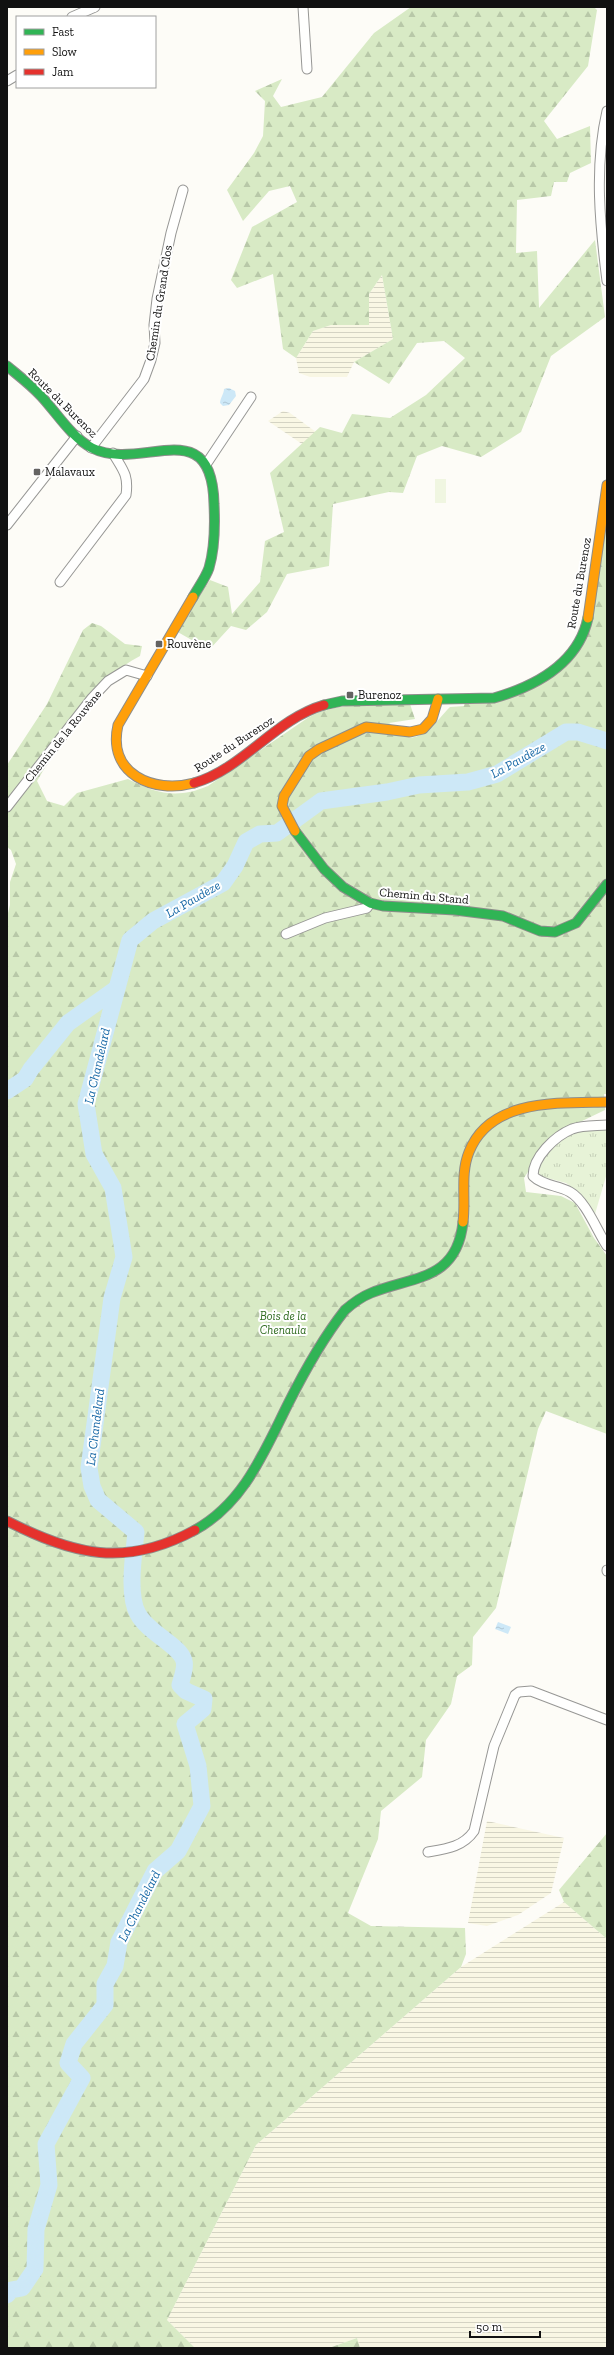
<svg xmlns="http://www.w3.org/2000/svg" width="614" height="2355" font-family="'Zilla Slab',serif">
<defs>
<pattern id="farmland-rules" width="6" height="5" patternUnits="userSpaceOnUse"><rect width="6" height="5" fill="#f9f7e4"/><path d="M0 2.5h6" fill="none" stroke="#d4d3c3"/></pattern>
<pattern id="grass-tufts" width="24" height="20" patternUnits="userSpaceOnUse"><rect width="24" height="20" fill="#e7f3d7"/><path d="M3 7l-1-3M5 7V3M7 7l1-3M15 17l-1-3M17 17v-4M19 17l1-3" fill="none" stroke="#c5cfb8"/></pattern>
<pattern id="forest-firs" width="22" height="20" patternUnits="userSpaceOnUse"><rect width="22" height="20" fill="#d8eac5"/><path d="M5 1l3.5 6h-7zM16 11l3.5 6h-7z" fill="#b8c8a8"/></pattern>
<pattern id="water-ripples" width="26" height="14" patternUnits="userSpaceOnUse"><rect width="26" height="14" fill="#cde8f7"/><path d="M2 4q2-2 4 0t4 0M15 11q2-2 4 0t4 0" fill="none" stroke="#afc6d3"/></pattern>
</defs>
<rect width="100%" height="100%" fill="#fdfcf7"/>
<!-- farmland -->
<g fill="url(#farmland-rules)">
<path d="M382,275L393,339L354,362L347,377H310L299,373L296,358L313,331L331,325H369V294Z"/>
<path d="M283,411L290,413L316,432L302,444L268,421Z"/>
<path d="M487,1821L564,1838L551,1893L518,1915L487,1926L468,1923Z"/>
<path d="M564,1902L607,1939V2348H360L357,2338L329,2348H195L167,2320L256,2145L461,1967Z"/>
</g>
<!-- grass -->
<path fill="url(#grass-tufts)" d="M586,1129H607V1173L595,1214L581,1194L566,1183L536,1175C545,1149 559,1136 586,1129Z"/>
<!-- forest -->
<g fill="url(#forest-firs)">
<path d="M411,7H594L597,10L588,66L544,121L557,139L590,126L591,163L570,173L567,182H554L551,196L517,200L516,253L537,251L539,308L595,240L605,317L551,356L521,432L481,457L442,446L417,456L403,493L389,492L333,504L329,566L287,574L267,612L246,630L231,626L209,650L176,631L210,580L228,587L232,614L260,582L265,541L284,532L270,473L320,427L342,433L352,414L390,418L426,395L465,358L444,341L417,343L389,384L354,362L393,339L382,275L369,294V325H331L313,331L296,358L283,349L273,274L237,288L231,280L252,227L297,202L290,186L269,191L243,221L227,190L254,153L263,136L265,101L255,91L282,79L273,96L281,107L322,97L374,33Z"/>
<path d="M607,514V1094H604L605,1110L551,1136L524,1178L526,1192L561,1196L575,1203L594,1238L607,1256V1434L546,1411L538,1429L496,1608L473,1637L472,1665L457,1676L451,1704L426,1740L422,1777L381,1811L378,1839L348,1913L371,1926L465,1928L466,1954L461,1967L256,2145L167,2320L195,2348H7V917L10,905V882L16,864L11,850L7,847V765L47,704L83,630L92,623L101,626L125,644L142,646L140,656C87,684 66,733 37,781L47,801L64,806L77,793L128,779C157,794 177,799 208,786L309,717C340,701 376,705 410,704L415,719L389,723L410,738C430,735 436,721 450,707L464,706V703L498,702L572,660Z"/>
<path d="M607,1833V1939L564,1902L559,1890Z"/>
<path d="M357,2338L360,2348H329Z"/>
</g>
<!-- pitch -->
<rect fill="#f0f6e1" x="435" y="479" width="11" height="24"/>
<!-- water -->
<g fill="url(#water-ripples)">
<path d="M229,388L235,391L236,396L229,405L223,406L220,403C220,398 224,394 224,389Z"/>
<path d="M498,1622L511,1627L508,1634L495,1629Z"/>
</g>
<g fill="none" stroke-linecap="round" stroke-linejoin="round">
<!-- river -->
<g stroke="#cde8f7" stroke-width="17">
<path d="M7,1091L25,1079L31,1069L68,1023L116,989"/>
<path d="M7,2295L11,2290L22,2288L35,2269L36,2229L49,2185L46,2144L82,2078L68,2063L74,2044L105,2005V1984L115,1966L119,1942L155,1871L178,1851L202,1806L198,1766L185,1724L203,1709L204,1699L186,1691L180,1685C182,1678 186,1668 184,1661C181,1646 148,1633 138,1614C127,1595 134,1553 136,1532L98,1500L92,1486L89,1468L112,1298L124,1257L113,1188L94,1154L86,1104L130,940L153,921L223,883L235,866L246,842L260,834L277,833L321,801L387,792L419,785L468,782L497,774L566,732H578L607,741"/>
</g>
<!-- street casing -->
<g stroke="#979795" stroke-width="11">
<g id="street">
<path d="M303,7L307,69"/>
<path d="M72,17L95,7"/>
<path d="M7,81L17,75"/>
<path d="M607,111C594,167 600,225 607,281"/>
<path d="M91,448L144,379L151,360L155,343L154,325L157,299L171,233L183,190"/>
<path d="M207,463L251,397"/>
<path d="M7,525L77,436"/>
<path d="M60,582L126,495C129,474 122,469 113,453"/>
<path d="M7,807L92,698L108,681L126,670L147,676"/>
<path d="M286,934L325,918L367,908L370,903"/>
<path d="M607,1125C596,1126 583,1125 572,1129C555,1136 533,1157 533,1176C543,1186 558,1185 570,1192C586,1201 597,1231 607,1246"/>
<path d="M607,1571V1570"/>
<path d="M428,1852C446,1849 463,1847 474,1831L494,1746L515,1695L519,1692L531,1691L607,1720"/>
</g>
</g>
<!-- fast casing -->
<g stroke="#8e8d8b" stroke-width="11">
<g id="fast">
<path d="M7,366C19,376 31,385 41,396C57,413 71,437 92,448C141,473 212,410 214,504C215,524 215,548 209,568C206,577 198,588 193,597"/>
<path d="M324,705L342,701L494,698C536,686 578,664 588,618"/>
<path d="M295,831L324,869L343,887L370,903L383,906L455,910L503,916L540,931L555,932L576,923L607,884"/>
<path d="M195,1530C244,1503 264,1452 288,1404C304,1372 323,1338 345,1310C353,1303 361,1297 371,1293C413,1276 457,1281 463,1222"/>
</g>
</g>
<!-- slow casing -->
<g stroke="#8e8d8b" stroke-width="11">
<g id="slow">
<path d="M193,597L118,725C107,774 153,794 194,783"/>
<path d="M588,618L607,485"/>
<path d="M295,831L282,806L284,796L309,756L319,749L366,727L410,732L423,729L432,719L438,699"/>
<path d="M463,1222C466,1199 460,1174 469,1152C490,1098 560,1103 607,1102"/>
</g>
</g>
<!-- jam casing -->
<g stroke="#8e8d8b" stroke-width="11">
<g id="jam">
<path d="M194,783C243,769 275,719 324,705"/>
<path d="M7,1521C74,1555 125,1568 195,1530"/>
</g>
</g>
<!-- street -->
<use href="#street" stroke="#fffffe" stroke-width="9"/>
<!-- fast -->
<use href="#fast" stroke="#30b455" stroke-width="9"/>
<!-- slow -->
<use href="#slow" stroke="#ff9f0a" stroke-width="9"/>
<!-- jam -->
<use href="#jam" stroke="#e5322d" stroke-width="9"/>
</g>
<!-- markers -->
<g fill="#646362" stroke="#fff" stroke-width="1.5">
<rect x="33" y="468" width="8" height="8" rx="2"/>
<rect x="155" y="640" width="8" height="8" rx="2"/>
<rect x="346" y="691" width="8" height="8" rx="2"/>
</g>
<g text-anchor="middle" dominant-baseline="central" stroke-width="4" stroke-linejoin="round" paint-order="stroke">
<!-- street labels -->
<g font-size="12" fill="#111" stroke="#fff">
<text transform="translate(159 303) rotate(-81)">Chemin du Grand Clos</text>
<text transform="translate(63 403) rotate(45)">Route du Burenoz</text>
<text transform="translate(579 583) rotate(-80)">Route du Burenoz</text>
<text transform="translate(63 736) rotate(-51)">Chemin de la Rouvène</text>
<text transform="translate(234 744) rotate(-33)">Route du Burenoz</text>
<text transform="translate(424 896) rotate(5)">Chemin du Stand</text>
</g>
<!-- poi labels -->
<g font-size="12" fill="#111" stroke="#fff" text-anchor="start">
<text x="45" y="472">Malavaux</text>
<text x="167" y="644">Rouvène</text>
<text x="358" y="695">Burenoz</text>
</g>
<!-- park labels -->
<g font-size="12" font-style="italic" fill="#2f6b1f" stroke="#fff">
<text x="283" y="1316">Bois de la<tspan x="283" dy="14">Chenaula</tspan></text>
</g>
<!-- water labels -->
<g font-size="13" font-style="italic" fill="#1768a6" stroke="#fff">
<text transform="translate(518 760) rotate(-29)">La Paudèze</text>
<text transform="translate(193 899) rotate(-30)">La Paudèze</text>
<text transform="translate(97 1066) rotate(-77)">La Chandelard</text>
<text transform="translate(95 1427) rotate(-83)">La Chandelard</text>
<text transform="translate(139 1906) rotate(-63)">La Chandelard</text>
</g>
</g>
<!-- border -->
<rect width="614" height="2355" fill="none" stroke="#111111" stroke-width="16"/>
<!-- legend -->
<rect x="16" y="16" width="140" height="72" fill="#ffffff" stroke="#a0a0a0"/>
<rect x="24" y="29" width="20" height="6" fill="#30b455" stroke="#a0a0a0"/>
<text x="52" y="36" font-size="12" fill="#111111">Fast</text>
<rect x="24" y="49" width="20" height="6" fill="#ff9f0a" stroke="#a0a0a0"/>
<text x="52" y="56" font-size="12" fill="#111111">Slow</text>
<rect x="24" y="69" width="20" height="6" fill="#e5322d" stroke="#a0a0a0"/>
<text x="52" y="76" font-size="12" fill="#111111">Jam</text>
<!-- scale -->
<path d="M470 2331v6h70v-6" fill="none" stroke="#111111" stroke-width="2"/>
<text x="476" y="2331" font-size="12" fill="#111111" stroke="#ffffff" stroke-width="3" paint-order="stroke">50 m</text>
</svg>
